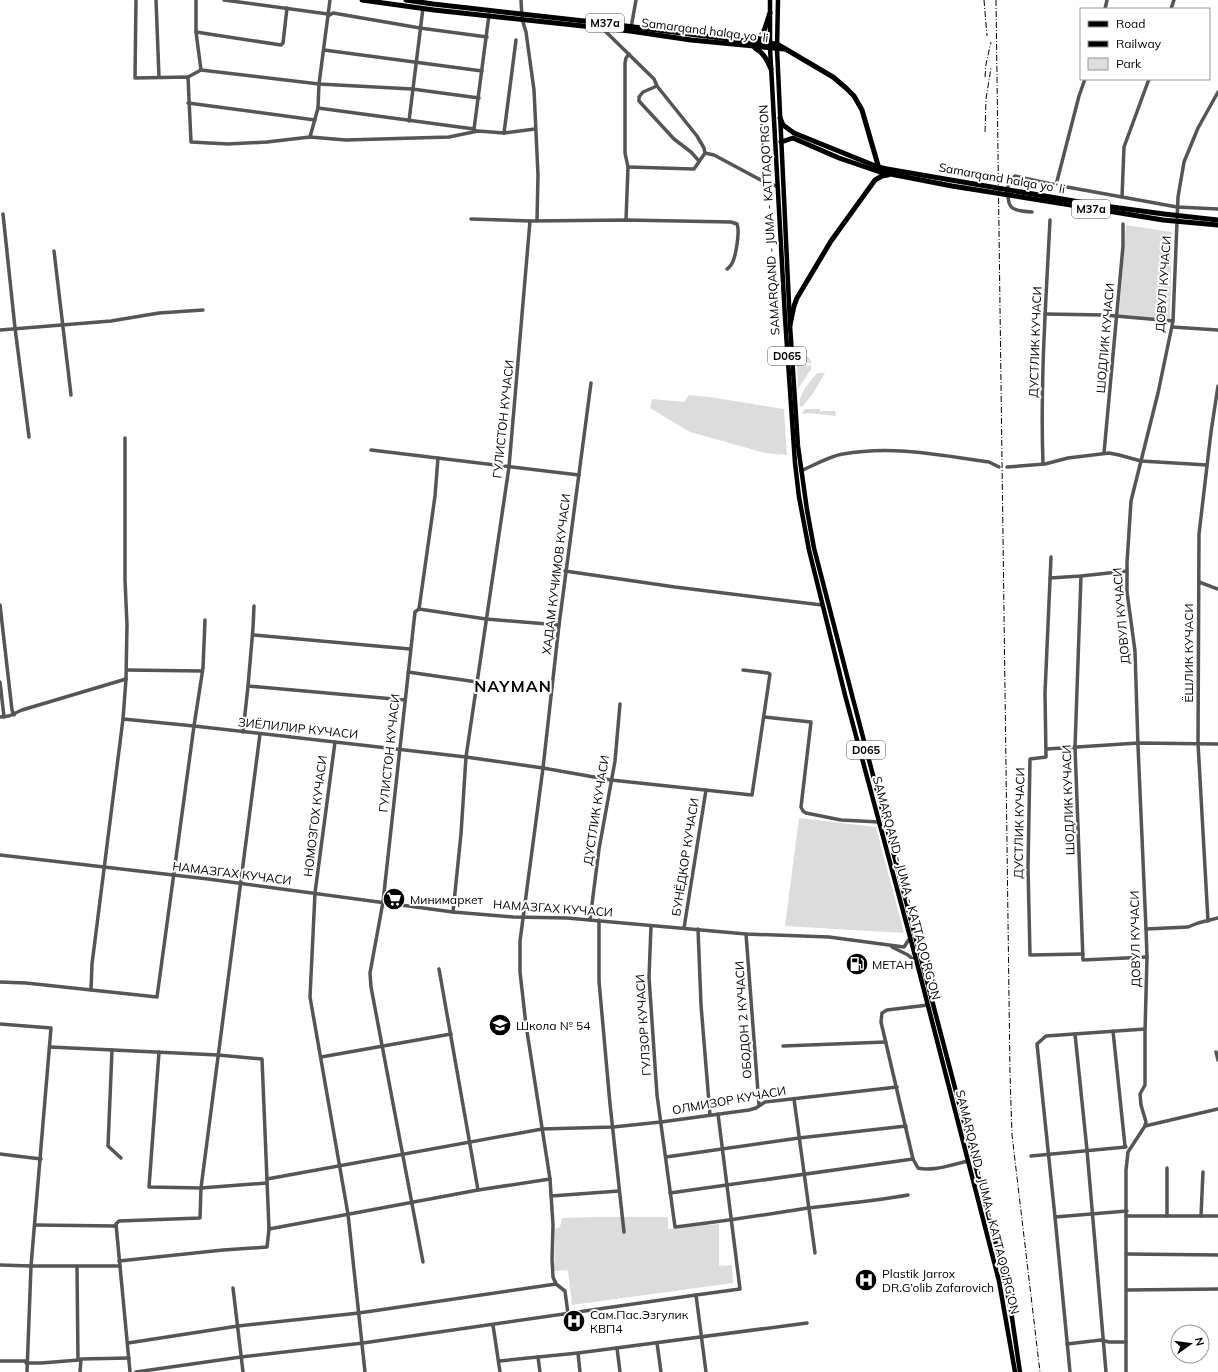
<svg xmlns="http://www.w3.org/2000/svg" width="1218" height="1372" font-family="Mulish,sans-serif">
<rect width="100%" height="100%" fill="#fff"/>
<!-- green -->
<g fill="#dcdcdc">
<path d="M1126,225L1172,232L1170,319L1119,316Z"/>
<path d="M796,345L811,360V364L807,362L806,365L809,366L811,364V369L798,389Z"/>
<path d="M817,373H825L812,395L802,407L800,406C798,394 810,382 817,373Z"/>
<path d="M689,395L716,398L784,409L787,455L765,453L690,432L650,408L652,399L684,402Z"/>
<path d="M806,409H820V412L823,411H835L836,416L808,413L802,414L804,410Z"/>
<path d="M799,818L876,827L904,933L785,926Z"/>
<path d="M596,1217H668V1229L719,1224V1266L732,1265L733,1283L572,1305L568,1270L554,1271L555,1229L560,1227L562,1218Z"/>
</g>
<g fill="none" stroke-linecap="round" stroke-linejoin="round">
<!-- minor -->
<g stroke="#555" stroke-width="3.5">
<path d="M136,0L135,78L188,77L191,142L228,144L267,142L310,137L346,140L449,137L478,131L504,133L535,129"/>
<path d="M156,0L159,77"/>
<path d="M224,0L328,14"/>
<path d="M521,0L522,19L526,32L534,90L538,175L537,220"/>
<path d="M1105,9L1107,0"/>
<path d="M1171,9L1174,0"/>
<path d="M328,16L333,13L420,28L487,37"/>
<path d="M602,28L654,79L657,86L697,136L704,148L705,153"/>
<path d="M631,28L636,0"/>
<path d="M196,32L281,45L283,43L287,8"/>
<path d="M324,50L482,71"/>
<path d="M201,70L319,84L412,89L479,98"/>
<path d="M188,77L201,70L196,32V0"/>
<path d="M657,86L643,92L639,97V101L674,139L691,152L699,161"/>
<path d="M188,103L315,120"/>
<path d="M318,108L474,129"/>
<path d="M409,121L423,8"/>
<path d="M475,130L474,129L489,15"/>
<path d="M504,133L516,40"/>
<path d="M310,137L318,108L319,84L330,0"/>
<path d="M628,167L694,169L705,153L714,155L768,184L777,186"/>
<path d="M1056,185L1079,96L1085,79"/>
<path d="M1122,197L1124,147L1149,79"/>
<path d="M1032,212C1006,211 1008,206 1008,182L1015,176L1056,185L1177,207L1218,209"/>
<path d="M3,214L15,328L29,437"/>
<path d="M471,219L530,221L626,220L731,222L737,224C740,231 736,258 731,265C730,266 729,268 727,269"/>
<path d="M626,220L628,167L625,153V63L626,58L629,54"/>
<path d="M54,251L71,395"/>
<path d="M1045,314L1104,315L1173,321"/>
<path d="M1172,327L1218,330"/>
<path d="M0,330L111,321L159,313L203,310"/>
<path d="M371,450L579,475"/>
<path d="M1104,453L1123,246V224"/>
<path d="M1043,464C1040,383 1046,301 1050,220"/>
<path d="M1007,467L1045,464L1068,458L1109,453L1119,455L1141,461L1207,465"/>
<path d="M801,471C814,465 830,456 843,454C892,445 940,455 989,462L999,467"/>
<path d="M1051,557L1045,693L1046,757L1030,759L1028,868L1030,955L1083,954"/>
<path d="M565,571L675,587L822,605"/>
<path d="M1081,576L1075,747L1083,960L1147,957"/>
<path d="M1050,578L1081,576L1127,571"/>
<path d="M1199,582L1218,589"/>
<path d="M0,605L12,710L14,715"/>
<path d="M254,606L253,628L248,686L405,700"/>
<path d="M419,609L415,612L383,902L370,973L371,987L423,1262"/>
<path d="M419,609L435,496L438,458"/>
<path d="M419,609L486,619L559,625"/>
<path d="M253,635L410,649"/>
<path d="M127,670L202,671"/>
<path d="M408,672L477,682"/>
<path d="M0,682L4,717"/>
<path d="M0,717L9,716L22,710L126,679"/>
<path d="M764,717L811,722L801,807L803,811L806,813L841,820L879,822"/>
<path d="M123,719L194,726L466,757L543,768L611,780L752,795L770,674L768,673L743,670"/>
<path d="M243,732L248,686"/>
<path d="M335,742L315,893L310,997L348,1214L365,1372"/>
<path d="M1047,749L1138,743L1218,744"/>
<path d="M0,855L208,879L453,912L513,917L567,918L746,934L829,937L904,947L910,938"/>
<path d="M453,912L461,834L466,757L509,467L530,221"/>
<path d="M590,920L599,849L615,761L620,704"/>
<path d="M599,920V981L610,1104L624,1232"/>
<path d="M1208,921L1198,743L1199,534L1211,432L1218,386"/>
<path d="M651,926L649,977L657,1095L675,1227C720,1222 764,1215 808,1208C841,1204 875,1201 908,1195"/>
<path d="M684,928L706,790"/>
<path d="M698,929L701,1005L710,1115"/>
<path d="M1146,929L1188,927L1198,923L1218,918"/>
<path d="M746,934L759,1105"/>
<path d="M892,947L908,955L917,963"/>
<path d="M439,969L478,1190"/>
<path d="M0,982L26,983L157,997L194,726L203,668L205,620"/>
<path d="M91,990L92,964L123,719L126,679L127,625L125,580V438"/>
<path d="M928,1005L887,1010L882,1013L881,1022L913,1159L918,1168C932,1172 954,1164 968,1161"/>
<path d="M0,1024L51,1028L31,1266L27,1372"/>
<path d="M1113,1031L1125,1146"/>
<path d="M1075,1034L1087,1150L1106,1372"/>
<path d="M783,1046L886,1042"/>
<path d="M50,1047L218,1055L262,1059L269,1229L267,1247L223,1250L119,1261"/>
<path d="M112,1050L108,1146L121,1158"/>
<path d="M159,1052L149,1187L201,1188L267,1183"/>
<path d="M1216,1052L1218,1060"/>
<path d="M321,1057L451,1034"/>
<path d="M794,1099L815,1253"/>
<path d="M1145,1126L1146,1122L1141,1105L1140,1094L1145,1085V1032L1147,957L1146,929L1138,746L1135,651L1127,592V563L1131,501L1158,393L1173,321L1178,197L1184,162L1198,128L1218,92"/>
<path d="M1145,1126L1218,1109"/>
<path d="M0,1154L41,1159"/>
<path d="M1031,1156L1126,1147"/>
<path d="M666,1157L799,1138L906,1126"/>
<path d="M1167,1168V1216"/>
<path d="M267,1179L542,1129L613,1127L661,1122L749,1110L756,1108L765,1102L897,1087"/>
<path d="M670,1193L913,1159"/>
<path d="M551,1196L619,1191"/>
<path d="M1126,1216H1218"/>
<path d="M1201,1216L1203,1172"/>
<path d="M1055,1217L1127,1211"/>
<path d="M35,1225L116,1226"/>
<path d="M269,1229L478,1190L550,1179"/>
<path d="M1126,1254L1218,1255"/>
<path d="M0,1265L31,1266H120"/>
<path d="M77,1267L78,1360"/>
<path d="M233,1288L243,1372"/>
<path d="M1127,1290L1218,1289"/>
<path d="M696,1295L740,1289L718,1114"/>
<path d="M568,1314L565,1291L556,1284L553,1277L552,1259L553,1225L550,1179L526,1025L520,972V941L543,768L559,625L591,383"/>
<path d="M493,1325L500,1372"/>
<path d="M128,1343L238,1326L359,1313L556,1284"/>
<path d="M657,1343L661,1372"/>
<path d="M1067,1344L1101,1340L1109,1342H1126"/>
<path d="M617,1348L620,1372"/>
<path d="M578,1353L580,1372"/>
<path d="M538,1357L540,1372"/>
<path d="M0,1361H26"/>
<path d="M499,1361L578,1353L807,1323"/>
<path d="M26,1363H41L79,1360"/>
<path d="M80,1372L81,1359L129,1358"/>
<path d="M130,1372L116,1224L119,1221L200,1218L201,1188L260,734"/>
<path d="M136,1372L241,1357L363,1343L696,1295L706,1372"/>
<path d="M1070,1372L1055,1217L1037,1044L1046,1036L1145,1029"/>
<path d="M1126,1372V1170L1128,1152L1145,1126"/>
</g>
<!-- major -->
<g stroke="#000" stroke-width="4.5">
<path d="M770,0V48L785,318L795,463L799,497L809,550L845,695L917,963L999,1281L1015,1372"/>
<path d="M778,0L777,49L790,325L798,446L807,510L814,548L853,699L1002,1267L1011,1311L1020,1372"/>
</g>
<!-- highway -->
<g stroke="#000" stroke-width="5">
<path d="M362,0L434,10L630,31L691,40L784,49"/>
<path d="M406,0L433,4L602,23L737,40L777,44L833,77L846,88L854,96L862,110L880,172"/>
<path d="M755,41C765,36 766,23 770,13"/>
<path d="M755,48C764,53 767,60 771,69"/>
<path d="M780,118L783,125L794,133L878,167L887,169L1097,205L1164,214L1218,220"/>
<path d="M781,142L793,138L839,158L880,172L952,186L1102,210L1163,220L1218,225"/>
<path d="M790,325L794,306L797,298L831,241L875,180L882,176L888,175"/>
</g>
<!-- rail -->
<g stroke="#000" stroke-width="1" stroke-dasharray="6 2 1 2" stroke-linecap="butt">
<path d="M984,0L987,36"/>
<path d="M996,0L1010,1074L1012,1135L1040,1372"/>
<path d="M985,77L986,64L991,42"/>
<path d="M985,132L986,99L991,68"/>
</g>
</g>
<!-- icons -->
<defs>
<g id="supermarket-disc" transform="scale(1.15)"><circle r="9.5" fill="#000" stroke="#fff"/><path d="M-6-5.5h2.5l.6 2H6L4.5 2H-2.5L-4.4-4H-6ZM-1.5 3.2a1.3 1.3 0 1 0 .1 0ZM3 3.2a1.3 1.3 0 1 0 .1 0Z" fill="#fff"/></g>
<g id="fuel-disc" transform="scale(1.15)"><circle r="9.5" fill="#000" stroke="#fff"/><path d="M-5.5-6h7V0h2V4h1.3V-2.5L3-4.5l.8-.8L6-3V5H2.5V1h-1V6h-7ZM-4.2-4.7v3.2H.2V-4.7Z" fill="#fff"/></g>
<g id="school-disc" transform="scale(1.15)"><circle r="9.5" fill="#000" stroke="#fff"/><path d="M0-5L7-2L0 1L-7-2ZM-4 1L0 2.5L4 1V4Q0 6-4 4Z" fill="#fff"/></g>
<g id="hospital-disc" transform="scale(1.15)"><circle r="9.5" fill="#000" stroke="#fff"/><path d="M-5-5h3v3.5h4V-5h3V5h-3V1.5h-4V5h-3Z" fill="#fff"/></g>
</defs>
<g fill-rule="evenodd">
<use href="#supermarket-disc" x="394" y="899"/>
<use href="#fuel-disc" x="857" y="964"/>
<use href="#school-disc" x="500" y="1025"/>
<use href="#hospital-disc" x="866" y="1280"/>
<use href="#hospital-disc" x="574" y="1321"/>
</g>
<g text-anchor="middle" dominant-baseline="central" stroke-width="4" stroke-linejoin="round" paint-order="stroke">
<!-- shield labels -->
<g fill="#fff" stroke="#4c4c4c" stroke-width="1">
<rect x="586" y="14" width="38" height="18" rx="3"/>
<rect x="1072" y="200" width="38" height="18" rx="3"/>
<rect x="768" y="347" width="38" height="18" rx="3"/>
<rect x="847" y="741" width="38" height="18" rx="3"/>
</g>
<g font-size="11" font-weight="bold" fill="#000">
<text x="605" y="23">M37a</text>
<text x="1091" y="209">M37a</text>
<text x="787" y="356">D065</text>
<text x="866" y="750">D065</text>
</g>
<!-- street labels -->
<g font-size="12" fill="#000" stroke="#fff">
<text transform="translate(705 30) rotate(7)">Samarqand halqa yoʻli</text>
<text transform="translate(1002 178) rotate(10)">Samarqand halqa yoʻli</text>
<text transform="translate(769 220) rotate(-93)">SAMARQAND - JUMA - KATTAQO‘RG‘ON</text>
<text transform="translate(1163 284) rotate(-86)">ДОВУЛ КУЧАСИ</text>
<text transform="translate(1105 338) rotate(-85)">ШОДЛИК КУЧАСИ</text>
<text transform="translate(1035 342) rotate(-88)">ДУСТЛИК КУЧАСИ</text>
<text transform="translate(503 419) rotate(-84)">ГУЛИСТОН КУЧАСИ</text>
<text transform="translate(556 574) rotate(-83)">ХАДАМ КУЧИМОВ КУЧАСИ</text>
<text transform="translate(1121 616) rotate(-95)">ДОВУЛ КУЧАСИ</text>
<text transform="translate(1188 653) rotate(-90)">ЁШЛИК КУЧАСИ</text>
<text transform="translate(298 728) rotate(6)">ЗИЁЛИЛИР КУЧАСИ</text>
<text transform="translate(389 753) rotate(-84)">ГУЛИСТОН КУЧАСИ</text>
<text transform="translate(1068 800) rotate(-92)">ШОДЛИК КУЧАСИ</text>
<text transform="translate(596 810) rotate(-81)">ДУСТЛИК КУЧАСИ</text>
<text transform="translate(315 816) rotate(-83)">НОМОЗГОХ КУЧАСИ</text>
<text transform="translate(1019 823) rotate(-89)">ДУСТЛИК КУЧАСИ</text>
<text transform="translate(685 857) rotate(-81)">БУНЁДКОР КУЧАСИ</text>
<text transform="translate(232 873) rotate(7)">НАМАЗГАХ КУЧАСИ</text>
<text transform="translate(907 888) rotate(75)">SAMARQAND - JUMA - KATTAQO‘RG‘ON</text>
<text transform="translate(553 908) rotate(4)">НАМАЗГАХ КУЧАСИ</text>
<text transform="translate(1135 939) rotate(-91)">ДОВУЛ КУЧАСИ</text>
<text transform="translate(743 1020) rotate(-94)">ОБОДОН 2 КУЧАСИ</text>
<text transform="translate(643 1025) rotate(-94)">ГУЛЗОР КУЧАСИ</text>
<text transform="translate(729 1100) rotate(-10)">ОЛМИЗОР КУЧАСИ</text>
<text transform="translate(988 1202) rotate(76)">SAMARQAND - JUMA - KATTAQO‘RG‘ON</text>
</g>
<!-- poi labels -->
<g font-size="12" fill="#000" stroke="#fff" text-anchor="start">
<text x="410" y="899">Минимаркет</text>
<text x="872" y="964">МЕТАН</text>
<text x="516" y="1025">Школа № 54</text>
<text x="882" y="1273">Plastik Jarrox<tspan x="882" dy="14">DR.G’olib Zafarovich</tspan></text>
<text x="590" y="1314">Сам.Пас.Эзгулик<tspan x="590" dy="14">КВП4</tspan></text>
</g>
<!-- district labels -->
<g font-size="16" font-weight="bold" letter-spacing="1" fill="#000" stroke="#fff">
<text x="513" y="686">NAYMAN</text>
</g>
</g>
<!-- legend -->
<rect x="1080" y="8" width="130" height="72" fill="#ffffff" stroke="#999999"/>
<rect x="1088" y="21" width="20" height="6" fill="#000000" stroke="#999999"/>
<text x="1116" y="28" font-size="12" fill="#000000">Road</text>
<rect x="1088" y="41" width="20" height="6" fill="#000000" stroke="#999999"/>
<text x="1116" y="48" font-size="12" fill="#000000">Railway</text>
<rect x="1088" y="58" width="20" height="12" fill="#dcdcdc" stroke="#999999"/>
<text x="1116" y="68" font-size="12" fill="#000000">Park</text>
<!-- north arrow -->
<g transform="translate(1190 1344) rotate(76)"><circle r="19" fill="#ffffff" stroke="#999999"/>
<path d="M0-3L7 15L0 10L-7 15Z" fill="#000000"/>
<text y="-6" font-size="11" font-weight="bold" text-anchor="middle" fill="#000000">N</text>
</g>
</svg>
